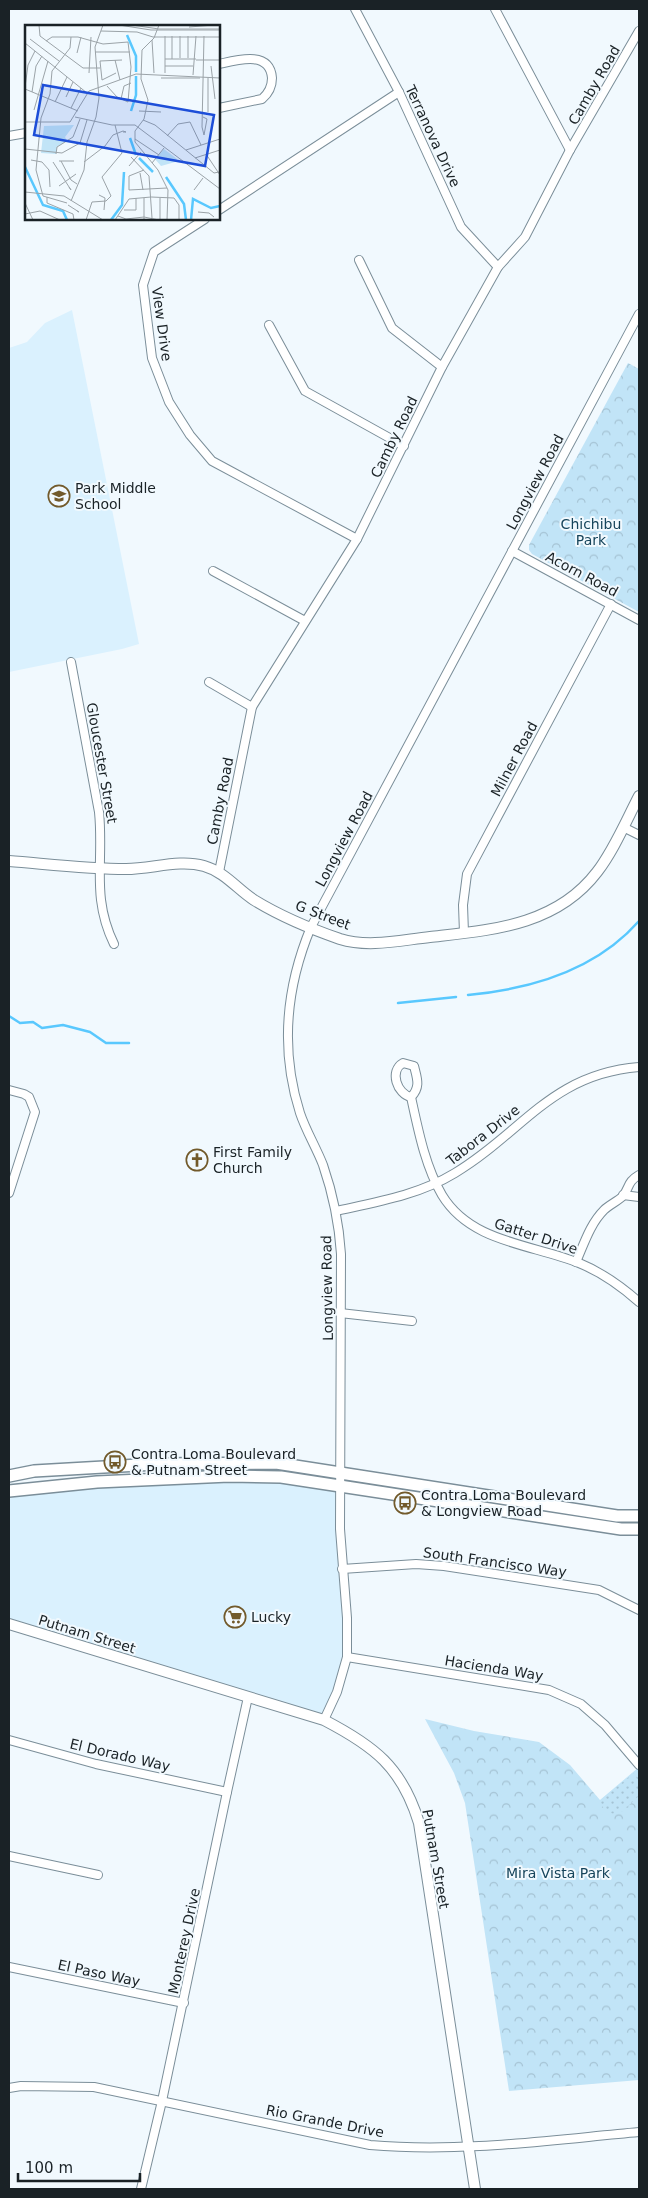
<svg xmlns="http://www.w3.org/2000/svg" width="648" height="2198" font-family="'DejaVu Sans',sans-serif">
<defs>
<pattern id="forest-crowns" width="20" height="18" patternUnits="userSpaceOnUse" patternTransform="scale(1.25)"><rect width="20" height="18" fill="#c1e4f7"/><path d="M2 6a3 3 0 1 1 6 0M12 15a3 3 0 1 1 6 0" fill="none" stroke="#a5c3d4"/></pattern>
<pattern id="garden-dots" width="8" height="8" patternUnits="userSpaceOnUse" patternTransform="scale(1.25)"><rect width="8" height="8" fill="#c1e4f7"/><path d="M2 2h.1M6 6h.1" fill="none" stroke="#a5c3d4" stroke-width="1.8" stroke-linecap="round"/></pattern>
</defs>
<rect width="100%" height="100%" fill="#f1f9fe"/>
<!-- built -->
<g fill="#daf1fe">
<path d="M72,310L139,644L122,649L9,672V348L27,342L45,323Z"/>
<path d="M229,1476L340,1487L347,1657L324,1720L9,1624V1509L11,1491Z"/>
</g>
<!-- forest -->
<g fill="url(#forest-crowns)">
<path d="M628,363L639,369V612L532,554L529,550V545Z"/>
<path d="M425,1719L474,1731L539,1742L570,1765L600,1800L639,1767V2080L509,2091L465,1803L454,1773Z"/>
</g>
<!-- garden -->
<path fill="url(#garden-dots)" d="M634,1773L639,1779V1796C620,1812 618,1824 598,1802Z"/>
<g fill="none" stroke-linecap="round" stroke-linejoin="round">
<!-- stream -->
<g stroke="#59c8fe" stroke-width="2.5">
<path d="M468,995C532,989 596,970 639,921"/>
<path d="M398,1003L456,997"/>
<path d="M9,1016L20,1023L33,1022L42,1028L63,1025L90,1032L106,1043H129"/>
</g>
<!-- minor casing -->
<g stroke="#7b8e99" stroke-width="10">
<g id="minor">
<path d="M355,9L399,92L461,227L498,267"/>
<path d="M495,9L570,150"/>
<path d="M219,64C237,60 270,50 272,78C272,86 269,93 262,99L219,108"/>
<path d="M9,136L26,133"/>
<path d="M219,210L399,92"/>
<path d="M205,219L154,252L143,285L152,358L169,402L190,435L212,461L357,539"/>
<path d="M359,260L392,328L442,367"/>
<path d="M269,325L305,391L404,446"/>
<path d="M512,551L639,620"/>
<path d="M213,571L305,621"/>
<path d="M71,662L99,812C104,861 91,897 114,944"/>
<path d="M209,682L252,707"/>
<path d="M623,827L639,835"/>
<path d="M219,872L252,707L357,539L442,367L498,267L525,237L570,150L639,31"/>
<path d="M464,933L463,905L467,874L611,604"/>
<path d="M403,1063L414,1066C417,1078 421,1087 411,1097C397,1094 389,1071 403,1063Z"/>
<path d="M9,1090L24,1094L29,1097L35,1112L9,1193"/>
<path d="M411,1097C418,1129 425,1166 442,1195C471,1243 532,1244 579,1263C601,1272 621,1286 639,1302"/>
<path d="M623,1195L639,1197"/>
<path d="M336,1211C377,1202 419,1195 455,1173C522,1133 551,1074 639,1067"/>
<path d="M576,1262C584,1244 590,1224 604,1210C609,1205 618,1201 623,1196C630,1187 627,1182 639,1175"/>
<path d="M340,1313L412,1321"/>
<path d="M342,1569L416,1564L444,1566L599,1590L639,1610"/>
<path d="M347,1657L549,1690L581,1704L605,1725L639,1765"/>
<path d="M324,1720L337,1692L347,1657V1618L340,1529L341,1254C339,1223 333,1194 323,1165C316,1147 306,1131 300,1113C280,1050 286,987 311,927L639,314"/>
<path d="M9,1740L96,1764L227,1792"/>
<path d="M9,1856L98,1875"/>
<path d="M9,1967L184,2003"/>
<path d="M9,2088L21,2086L94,2087L370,2145C460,2153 550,2140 639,2132"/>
<path d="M141,2189L162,2101L227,1792L248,1697"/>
</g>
</g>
<!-- tertiary casing -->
<g stroke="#7b8e99" stroke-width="12">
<g id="tertiary">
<path d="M9,861C47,864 87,869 126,869C152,869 179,859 204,866C225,872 237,889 254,900C280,916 311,929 340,939C369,948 401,940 430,937C491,930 556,926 597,872C614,850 626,821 639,796"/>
<path d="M9,1624L324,1720C374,1746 402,1767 419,1823L475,2189"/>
</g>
</g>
<!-- secondary casing -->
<g stroke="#7b8e99" stroke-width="14">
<g id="secondary">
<path d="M9,1476L34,1471L156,1464L276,1463L617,1516H639"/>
<path d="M9,1491L97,1482L229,1476L281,1477L621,1529H639"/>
</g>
</g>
<!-- minor -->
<use href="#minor" stroke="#fff" stroke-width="8"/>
<!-- tertiary -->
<use href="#tertiary" stroke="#fff" stroke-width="10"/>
<!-- secondary -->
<use href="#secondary" stroke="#fff" stroke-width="11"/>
</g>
<!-- icons -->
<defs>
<g id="school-ring" transform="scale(1.125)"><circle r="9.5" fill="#f1f9fe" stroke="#725a2b" stroke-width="1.5"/><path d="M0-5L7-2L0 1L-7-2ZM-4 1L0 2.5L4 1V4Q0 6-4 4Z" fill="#725a2b"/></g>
<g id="church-ring" transform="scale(1.125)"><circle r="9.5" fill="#f1f9fe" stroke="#725a2b" stroke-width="1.5"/><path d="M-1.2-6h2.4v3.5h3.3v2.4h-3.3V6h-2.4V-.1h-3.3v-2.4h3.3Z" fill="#725a2b"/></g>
<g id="bus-ring" transform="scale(1.125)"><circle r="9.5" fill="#f1f9fe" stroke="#725a2b" stroke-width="1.5"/><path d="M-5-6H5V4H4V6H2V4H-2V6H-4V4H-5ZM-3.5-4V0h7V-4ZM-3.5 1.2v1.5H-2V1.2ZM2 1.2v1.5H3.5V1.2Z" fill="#725a2b"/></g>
<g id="supermarket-ring" transform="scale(1.125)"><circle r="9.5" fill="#f1f9fe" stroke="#725a2b" stroke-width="1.5"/><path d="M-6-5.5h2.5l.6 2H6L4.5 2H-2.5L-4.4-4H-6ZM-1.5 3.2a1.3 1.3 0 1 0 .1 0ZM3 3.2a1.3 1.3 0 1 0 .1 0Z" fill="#725a2b"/></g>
</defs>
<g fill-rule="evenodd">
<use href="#school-ring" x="59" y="496"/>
<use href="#church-ring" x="197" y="1160"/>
<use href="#bus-ring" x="115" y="1462"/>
<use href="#bus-ring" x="405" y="1503"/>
<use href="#supermarket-ring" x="235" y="1617"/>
</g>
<g text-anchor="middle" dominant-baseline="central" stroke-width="4" stroke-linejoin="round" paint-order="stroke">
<!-- street labels -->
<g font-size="14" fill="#1a2226" stroke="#f1f9fe">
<text transform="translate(594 85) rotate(-60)">Camby Road</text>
<text transform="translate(433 136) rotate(65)">Terranova Drive</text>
<text transform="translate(162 324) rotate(82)">View Drive</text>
<text transform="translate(394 437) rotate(-64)">Camby Road</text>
<text transform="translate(535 482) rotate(-62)">Longview Road</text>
<text transform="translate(582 574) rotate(28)">Acorn Road</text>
<text transform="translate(514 759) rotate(-62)">Milner Road</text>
<text transform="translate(102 763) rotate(80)">Gloucester Street</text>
<text transform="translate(220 801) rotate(-79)">Camby Road</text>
<text transform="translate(344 839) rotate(-62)">Longview Road</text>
<text transform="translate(323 915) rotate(21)">G Street</text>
<text transform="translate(483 1135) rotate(-38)">Tabora Drive</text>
<text transform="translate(536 1236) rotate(18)">Gatter Drive</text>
<text transform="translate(327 1288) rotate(-91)">Longview Road</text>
<text transform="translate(495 1562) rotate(8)">South Francisco Way</text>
<text transform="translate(87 1634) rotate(17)">Putnam Street</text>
<text transform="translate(494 1668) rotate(9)">Hacienda Way</text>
<text transform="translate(120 1755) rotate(13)">El Dorado Way</text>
<text transform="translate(436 1859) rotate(80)">Putnam Street</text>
<text transform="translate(184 1941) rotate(-78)">Monterey Drive</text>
<text transform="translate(99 1973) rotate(12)">El Paso Way</text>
<text transform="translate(325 2121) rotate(11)">Rio Grande Drive</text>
</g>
<!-- poi labels -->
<g font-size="14" fill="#1a2226" stroke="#f1f9fe" text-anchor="start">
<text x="75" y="488">Park Middle<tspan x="75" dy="16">School</tspan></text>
<text x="213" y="1152">First Family<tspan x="213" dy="16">Church</tspan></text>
<text x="131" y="1454">Contra Loma Boulevard<tspan x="131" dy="16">&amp; Putnam Street</tspan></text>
<text x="421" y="1495">Contra Loma Boulevard<tspan x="421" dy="16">&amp; Longview Road</tspan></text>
<text x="251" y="1617">Lucky</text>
</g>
<!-- park labels -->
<g font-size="14" fill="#15445b" stroke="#f1f9fe">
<text x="591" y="524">Chichibu<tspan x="591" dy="16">Park</tspan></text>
<text x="558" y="1873">Mira Vista Park</text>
</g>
</g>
<!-- overview -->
<g transform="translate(25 25)">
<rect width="195" height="195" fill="#f1f9fe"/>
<path d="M49,100L40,112L42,116L32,122L31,129L16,128L19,101ZM139,124L152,134L150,137L136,141L130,134Z" fill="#c1e4f7"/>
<path fill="none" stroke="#59c8fe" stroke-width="2.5" d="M102,10L111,31V47M106,86L111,70V51M105,113L111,130M114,133L128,147M0,142L18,180L38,186L42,195M141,152L159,179L161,195M86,195L97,180L99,147M166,195L168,174L186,183L195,181"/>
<path fill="none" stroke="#9ba3a8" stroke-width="1" d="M14,0L15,11L58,43H75M94,0L126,5H195M107,0L134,4H195M134,0L129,13L117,25L116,54L123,75L119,94L110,106V117L133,145L143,165L142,195M164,2L189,0M76,6L112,7L128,12H195M140,11V48M155,11V33M163,11V33M5,14L34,36M127,15L129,48M21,16L27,12H53L78,19L103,17L106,42L103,77L92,72L82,61M0,18L62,68M70,27H105M52,28L56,12M140,34H171M147,34V11M90,35L95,55M171,35H195M140,41H168M186,41L190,74M64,48L66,12M91,48L77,55L75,36L97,35M168,50L171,11M136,53H175M183,53V87M0,62L3,40L10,26M0,64L53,86M7,67L11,41L17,31M41,72L48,57M96,74L99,61L106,58M30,77L42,52M46,83L56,63M9,85L23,36M114,86L136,87M50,92L87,100H110L195,164M178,92L182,94L179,110L177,102L179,11M118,95L130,100L189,148L194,147M0,97H45L64,66L111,49L195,53M142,111L153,99L165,97L176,120M110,114L134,130M0,124L37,128L55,118L62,95M161,125L195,114M31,129L32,122L48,112L55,94M181,129L195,150M106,132L124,151L127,193M170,133L195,125M6,135L17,137L24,145L25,162M34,136H49M36,136L46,155L52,159M28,137L46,165L44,162M59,137L80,121L88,110L98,106L101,107H98M127,138L139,123M104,141L116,127M119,145L104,151V165L142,163M115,148L118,165M34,161L51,149M169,165L178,153M0,167L39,171L78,195M74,170L80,173L79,185M22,172V178L48,189L49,195M119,173V195M135,173V195M46,176L59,145L62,117L71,92L74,73L70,22L78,0M0,178L8,195M42,178L18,171L11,145L16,93L25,69L27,46L45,23L46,12M43,180L54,187L52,186M99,185H111V173M173,187L184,188L189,192M0,189L15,186L35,195M93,191L101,194L119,192L134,195M61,195L67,177L81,176L86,171L77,152L97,128L90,100M90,195L104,174L126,172L149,173L154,180V195"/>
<path fill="#1d4ed8" fill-opacity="0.15" stroke="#1d4ed8" stroke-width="2.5" d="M18,60L189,90L180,141L9,110Z"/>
<rect width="195" height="195" fill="none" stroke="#1a2226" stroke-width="2.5"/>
</g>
<!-- border -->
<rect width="648" height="2198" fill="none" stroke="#1a2226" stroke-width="20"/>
<!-- scale -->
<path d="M18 2173v8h122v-8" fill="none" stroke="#1a2226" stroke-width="2.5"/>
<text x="25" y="2173" font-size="15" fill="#1a2226" stroke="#f1f9fe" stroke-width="4" paint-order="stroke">100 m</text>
</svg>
